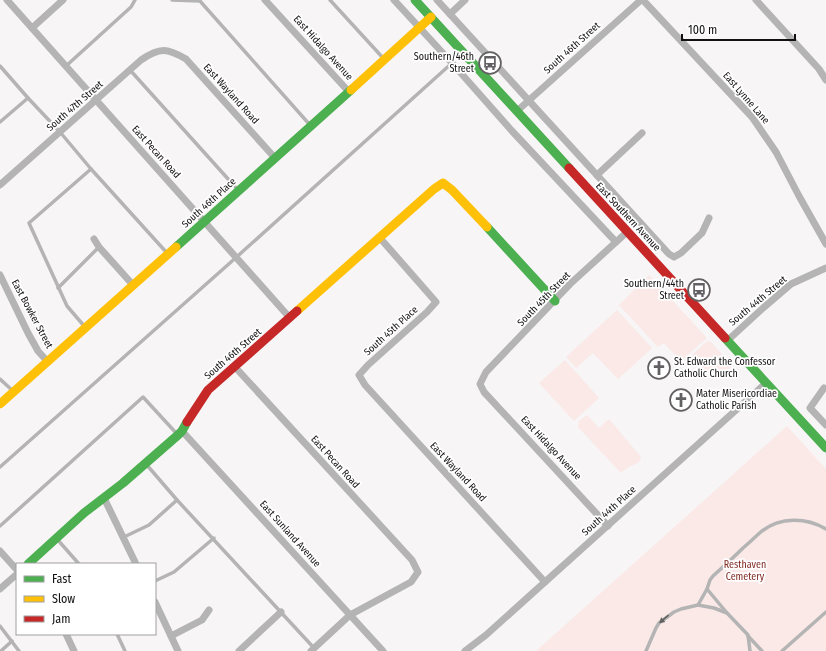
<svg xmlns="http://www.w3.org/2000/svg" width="826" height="651" font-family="'Fira Sans Condensed',sans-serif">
<rect width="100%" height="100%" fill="#f8f5f7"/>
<!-- green -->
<g fill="#fae9e7">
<path d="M649,275L706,337V340L703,341L681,361L664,343L658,347L619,305Z"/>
<path d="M617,310L652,348L618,379L593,353L576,368L566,357Z"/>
<path d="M708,341L711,342L732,366L720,378L713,370L708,374L698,362L692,367L686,360L702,346L703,344Z"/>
<path d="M565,360L599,398L574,421L539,383Z"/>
<path d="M587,415L599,428L609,419L641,457C640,464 635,464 629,467C626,468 623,471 621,473L578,427L579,421Z"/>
<path d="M787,426L826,469V651H536Z"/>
</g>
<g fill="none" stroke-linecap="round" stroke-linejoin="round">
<!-- lane -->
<g stroke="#b4b4b4" stroke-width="3.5">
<path d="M172,0L200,1L310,125"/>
<path d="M330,0L384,59"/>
<path d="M0,66L28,98L60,132L91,169L167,253"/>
<path d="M66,66L131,7L135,0"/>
<path d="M130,70L238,190"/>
<path d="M0,122L28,98"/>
<path d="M58,288L99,247"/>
<path d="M85,327L67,306L29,223L91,169"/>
<path d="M0,379L13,391"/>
<path d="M146,464L177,500L314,648"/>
<path d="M0,467L231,262L452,63"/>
<path d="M0,526L143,397L177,434"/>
<path d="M124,537L149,525L177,500"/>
<path d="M57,539L79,564"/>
<path d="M155,581L174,572L214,538"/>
<path d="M707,589L727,613"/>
<path d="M698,605L707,589L710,580L713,576C723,567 733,558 743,548C749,543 755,537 762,531C780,517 806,517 826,529"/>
<path d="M0,626L19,651"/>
<path d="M117,634L125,651"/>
<path d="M748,636L762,651"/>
<path d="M1,651L12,641"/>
<path d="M646,651L656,628L659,623L674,612L681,609L698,605L714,608L727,613L748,635L750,651"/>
<path d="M782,651L826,612"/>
</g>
<!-- street -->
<g stroke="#b4b4b4" stroke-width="7">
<path d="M7,0L290,318"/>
<path d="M265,0L349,92"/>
<path d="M394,0L452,63L512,131L616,242"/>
<path d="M437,0L669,254L674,257L681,253L702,233L709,218"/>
<path d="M643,0L752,117L776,152L799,196L826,244"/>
<path d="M756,0L819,69L826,80"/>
<path d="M450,14L465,0"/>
<path d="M32,28L63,0"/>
<path d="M517,111L641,0"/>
<path d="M597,175L642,133"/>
<path d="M0,185L141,60C160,47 167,48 186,59L275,158"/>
<path d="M380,238L436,302L427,312L368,365L359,375L365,385L545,582"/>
<path d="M94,239L99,247L133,285"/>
<path d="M0,275L28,333L38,351L47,361"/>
<path d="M727,341L763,308L791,284L826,268"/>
<path d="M235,367L412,560L418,572L411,582L350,615L311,651"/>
<path d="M824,388L810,408L826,425"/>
<path d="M182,431L383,651"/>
<path d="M104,498L136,564"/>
<path d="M608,526L484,392L480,384L486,372L570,284L627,232"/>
<path d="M0,551L17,570"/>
<path d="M0,589L17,574"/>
<path d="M155,602L178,651"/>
<path d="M66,634L74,651"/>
<path d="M171,636L202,620L209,610"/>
<path d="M239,651L281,612"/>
<path d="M465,651L486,635L766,383"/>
</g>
<!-- fast -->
<g stroke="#4caf50" stroke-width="9">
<path d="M415,0L569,168"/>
<path d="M487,227L555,301"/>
<path d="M176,247L351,90"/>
<path d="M725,338L826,448"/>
<path d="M28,564L84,513L123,483L178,435L182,431L187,422"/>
</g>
<!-- slow -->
<g stroke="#ffc107" stroke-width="9">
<path d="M351,90L431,17"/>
<path d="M297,311L434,189L443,183L452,190L487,227"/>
<path d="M0,404L176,247"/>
</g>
<!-- jam -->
<g stroke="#c62828" stroke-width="9">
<path d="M569,168L725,338"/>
<path d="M187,422L208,390L297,311"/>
</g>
</g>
<!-- one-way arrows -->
<defs><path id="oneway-solid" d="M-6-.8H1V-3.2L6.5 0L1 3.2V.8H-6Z"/></defs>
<use fill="#636262" href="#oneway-solid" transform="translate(664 619) rotate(140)"/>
<!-- icons -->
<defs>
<g id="bus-ring" transform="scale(1.15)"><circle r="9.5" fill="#fff" stroke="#626062" stroke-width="1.5"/><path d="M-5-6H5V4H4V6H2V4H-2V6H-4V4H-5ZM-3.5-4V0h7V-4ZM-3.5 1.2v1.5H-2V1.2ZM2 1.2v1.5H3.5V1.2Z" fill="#626062"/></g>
<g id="church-ring" transform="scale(1.15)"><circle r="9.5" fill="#fff" stroke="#626062" stroke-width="1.5"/><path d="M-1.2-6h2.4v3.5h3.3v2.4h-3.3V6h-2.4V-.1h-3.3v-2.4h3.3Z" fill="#626062"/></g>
</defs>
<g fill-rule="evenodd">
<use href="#bus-ring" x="490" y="63"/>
<use href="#bus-ring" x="699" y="290"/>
<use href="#church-ring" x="659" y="368"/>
<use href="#church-ring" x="681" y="400"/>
</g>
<g text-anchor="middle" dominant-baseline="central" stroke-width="3.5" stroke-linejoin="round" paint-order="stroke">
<!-- street labels -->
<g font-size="10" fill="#121011" stroke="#fff">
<text transform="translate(323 48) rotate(48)">East Hidalgo Avenue</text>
<text transform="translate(572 48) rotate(-42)">South 46th Street</text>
<text transform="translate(231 94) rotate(48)">East Wayland Road</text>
<text transform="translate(746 98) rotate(49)">East Lynne Lane</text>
<text transform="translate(75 106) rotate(-41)">South 47th Street</text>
<text transform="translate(156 152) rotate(48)">East Pecan Road</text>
<text transform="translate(209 203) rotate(-42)">South 46th Place</text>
<text transform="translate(628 217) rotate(47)">East Southern Avenue</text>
<text transform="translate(544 299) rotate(-46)">South 45th Street</text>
<text transform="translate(758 301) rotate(-40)">South 44th Street</text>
<text transform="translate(32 314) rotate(62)">East Bowker Street</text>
<text transform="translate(391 331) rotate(-42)">South 45th Place</text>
<text transform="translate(233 354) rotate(-41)">South 46th Street</text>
<text transform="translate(551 448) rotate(47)">East Hidalgo Avenue</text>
<text transform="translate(335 462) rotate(48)">East Pecan Road</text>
<text transform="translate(458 472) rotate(47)">East Wayland Road</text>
<text transform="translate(609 511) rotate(-42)">South 44th Place</text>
<text transform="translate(290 534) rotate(48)">East Sunland Avenue</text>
</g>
<!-- poi labels -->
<g font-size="10" fill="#121011" stroke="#fff" text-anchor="end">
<text x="474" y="57">Southern/46th<tspan x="474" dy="12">Street</tspan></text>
<text x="684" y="284">Southern/44th<tspan x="684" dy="12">Street</tspan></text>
<text x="674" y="362" text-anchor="start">St. Edward the Confessor<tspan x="674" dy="12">Catholic Church</tspan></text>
<text x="696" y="394" text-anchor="start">Mater Misericordiae<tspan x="696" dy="12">Catholic Parish</tspan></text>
</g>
<!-- park labels -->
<g font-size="10" fill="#812a22" stroke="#fff">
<text x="745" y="565">Resthaven<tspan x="745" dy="12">Cemetery</tspan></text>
</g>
</g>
<!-- legend -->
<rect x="16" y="563" width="140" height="72" fill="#ffffff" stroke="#a09fa0"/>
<rect x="24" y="576" width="20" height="6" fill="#4caf50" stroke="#a09fa0"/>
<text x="52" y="583" font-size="12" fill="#121011">Fast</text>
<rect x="24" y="596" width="20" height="6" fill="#ffc107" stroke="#a09fa0"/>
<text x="52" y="603" font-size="12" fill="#121011">Slow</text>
<rect x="24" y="616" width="20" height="6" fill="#c62828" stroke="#a09fa0"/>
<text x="52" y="623" font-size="12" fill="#121011">Jam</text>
<!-- scale -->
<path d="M682 34v6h113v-6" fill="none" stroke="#121011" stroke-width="2"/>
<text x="688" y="34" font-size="12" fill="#121011" stroke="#ffffff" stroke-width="3" paint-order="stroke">100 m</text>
</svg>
